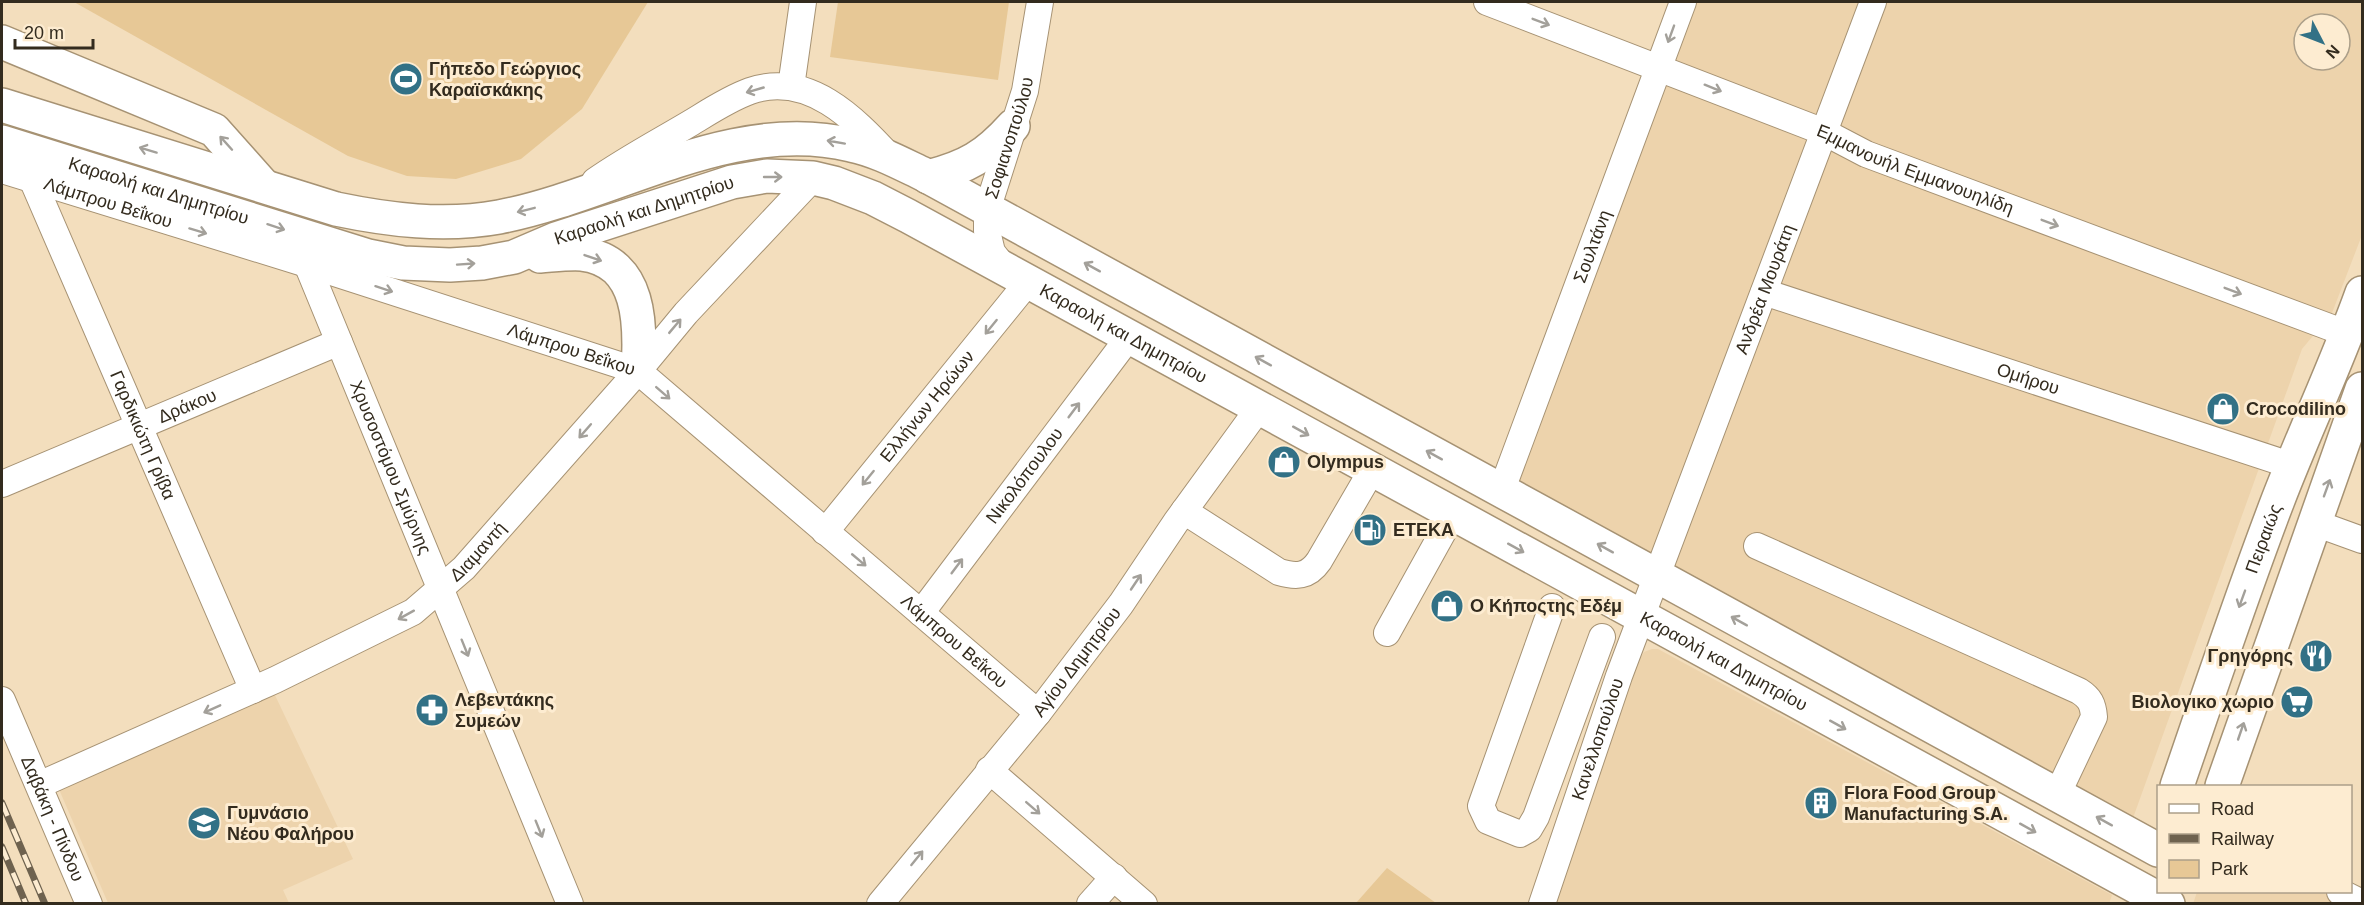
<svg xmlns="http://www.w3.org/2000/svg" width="2364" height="905" font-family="Arial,sans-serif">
<rect width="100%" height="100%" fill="#f3debd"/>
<!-- built -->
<g fill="#edd3ac" fill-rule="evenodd">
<path d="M1692,2H2362V235L2332,313L2302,349L2133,818L1515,480ZM2304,24H2340V60H2304Z"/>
<path d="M1652,649H1658L2112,895L2109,904H1555L1639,660L1644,652Z"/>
<path d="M273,691L353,859L283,890L289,903H108L58,787Z"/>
<path d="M2197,892H2327L2350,903L2193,904Z"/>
</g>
<!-- green -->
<g fill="#e7c896">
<path d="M74,2H648L582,109L521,159L456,179L407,176L348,156Z"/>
<path d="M838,2H1009L998,80L830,57Z"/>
<path d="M1387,868L1436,903H1356Z"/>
</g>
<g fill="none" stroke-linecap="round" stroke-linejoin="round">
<!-- minor casing -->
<g stroke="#a69273" stroke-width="28">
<g id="minor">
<path id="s1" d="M1487,2L1824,132L1866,154L2348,334"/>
<path d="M791,87L803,2"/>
<path id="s2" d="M2,170L307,264L638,371L1038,713"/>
<path id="s3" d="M32,179L253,690"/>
<path d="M595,181C625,160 657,143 689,124C709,112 728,99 750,91C808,71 854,118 890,157"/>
<path id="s4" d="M307,264L570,904"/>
<path id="s5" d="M1006,270L992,252L987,231V210L1025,91L1040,2"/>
<path id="s6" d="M1764,292L2293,466"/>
<path id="s7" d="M2,484L339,342"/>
<path id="s8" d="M1501,492L1683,2"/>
<path d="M1184,511L1279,572C1296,577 1308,577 1319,561L1372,470"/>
<path d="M2315,523L2362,540"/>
<path id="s9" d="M825,532L1028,282"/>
<path d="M1757,546L2079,691C2090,698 2093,704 2094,717L2057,795"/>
<path d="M1552,607L1481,806L1488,821L1520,834L1529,829L1536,817L1602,637"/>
<path id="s10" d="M921,613L1129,337"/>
<path d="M1387,633L1453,514"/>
<path id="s11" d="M2,700L89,904"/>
<path d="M989,770L1144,904"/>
<path id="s12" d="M39,785L275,680L413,612L464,568L638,371L686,313L813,178"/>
<path d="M2340,892L2362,903"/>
<path id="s13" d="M880,904L1038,713L1121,604L1176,522L1259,408"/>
<path d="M1090,904L1114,877"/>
<path id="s14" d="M1542,904L1619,676L1873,2"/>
</g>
</g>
<!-- major casing -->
<g stroke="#a69273" stroke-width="36">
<g id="major">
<path d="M2,42L214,130L263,185"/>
<path d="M2,105L336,209C389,220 444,227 499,217C614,195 732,116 851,145C876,150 900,163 923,174L2158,850"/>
<path id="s15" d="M2,142L368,256L403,263L450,265L482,263L514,257L556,239L695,194L732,182L767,176L813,178L834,183L873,198L908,216L2168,904"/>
<path d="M928,177C967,167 986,156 1013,126"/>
<path d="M540,256C554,255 569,253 582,254C642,261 641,327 638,371"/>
<path id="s16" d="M2177,786C2210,690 2242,594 2278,500C2305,430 2337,363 2362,293"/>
<path d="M2222,786L2362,389"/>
</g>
</g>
<!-- minor -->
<use href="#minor" stroke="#fff" stroke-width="26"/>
<!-- major -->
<use href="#major" stroke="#fff" stroke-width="33"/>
<!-- rail casing -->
<g stroke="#6e624f" stroke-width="7">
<g id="rail">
<path d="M2,803L45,904"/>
<path d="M2,847L26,904"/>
</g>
</g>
<!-- rail -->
<use href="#rail" stroke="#fdecd1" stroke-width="4.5" stroke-dasharray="14" stroke-linecap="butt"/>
</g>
<!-- one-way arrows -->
<defs><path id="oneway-shaft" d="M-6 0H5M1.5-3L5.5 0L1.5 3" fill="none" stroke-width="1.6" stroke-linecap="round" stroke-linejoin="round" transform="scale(1.5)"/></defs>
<g stroke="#a3a09a">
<use href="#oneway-shaft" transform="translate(1541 22) rotate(21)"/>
<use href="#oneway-shaft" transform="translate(1671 34) rotate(110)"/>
<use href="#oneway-shaft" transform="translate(1713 88) rotate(22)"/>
<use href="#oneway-shaft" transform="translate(755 90) rotate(164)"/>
<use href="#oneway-shaft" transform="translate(836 142) rotate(-170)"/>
<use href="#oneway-shaft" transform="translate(226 143) rotate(-132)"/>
<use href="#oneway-shaft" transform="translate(148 150) rotate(-163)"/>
<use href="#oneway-shaft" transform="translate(773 177)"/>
<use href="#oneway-shaft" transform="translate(526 210) rotate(166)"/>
<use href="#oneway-shaft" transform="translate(2050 223) rotate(21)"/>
<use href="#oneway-shaft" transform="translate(276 227) rotate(18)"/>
<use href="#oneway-shaft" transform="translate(198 231) rotate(17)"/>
<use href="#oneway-shaft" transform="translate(593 258) rotate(19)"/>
<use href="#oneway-shaft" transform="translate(466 264) rotate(-4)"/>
<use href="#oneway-shaft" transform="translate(1092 267) rotate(-151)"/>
<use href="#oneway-shaft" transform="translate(384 289) rotate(18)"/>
<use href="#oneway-shaft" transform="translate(2233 291) rotate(21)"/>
<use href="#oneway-shaft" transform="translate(675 326) rotate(-50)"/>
<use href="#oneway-shaft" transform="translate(991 327) rotate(129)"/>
<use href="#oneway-shaft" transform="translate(1263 361) rotate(-151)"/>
<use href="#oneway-shaft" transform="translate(663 393) rotate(41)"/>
<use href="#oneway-shaft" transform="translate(1074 410) rotate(-53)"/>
<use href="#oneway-shaft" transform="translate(585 431) rotate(131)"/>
<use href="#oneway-shaft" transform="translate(1301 431) rotate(29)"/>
<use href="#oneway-shaft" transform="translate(1434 455) rotate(-151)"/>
<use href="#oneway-shaft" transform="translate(868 478) rotate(129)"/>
<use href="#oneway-shaft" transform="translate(2327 488) rotate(-70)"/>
<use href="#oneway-shaft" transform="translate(1516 548) rotate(29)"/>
<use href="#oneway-shaft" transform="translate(1605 548) rotate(-151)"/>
<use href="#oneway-shaft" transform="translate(859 560) rotate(40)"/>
<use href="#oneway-shaft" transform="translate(957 566) rotate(-53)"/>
<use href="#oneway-shaft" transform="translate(1136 582) rotate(-56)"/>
<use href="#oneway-shaft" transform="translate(2242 599) rotate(110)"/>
<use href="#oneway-shaft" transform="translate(406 615) rotate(151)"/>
<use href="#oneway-shaft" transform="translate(1739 621) rotate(-151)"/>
<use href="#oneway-shaft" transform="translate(465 648) rotate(68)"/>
<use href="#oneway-shaft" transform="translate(212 709) rotate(156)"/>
<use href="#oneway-shaft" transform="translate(1838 725) rotate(29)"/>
<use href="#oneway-shaft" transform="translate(2241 731) rotate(-71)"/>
<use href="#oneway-shaft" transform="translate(1033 808) rotate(41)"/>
<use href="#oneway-shaft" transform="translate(2104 821) rotate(-151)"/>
<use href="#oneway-shaft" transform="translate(2028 828) rotate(29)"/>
<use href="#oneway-shaft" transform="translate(539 829) rotate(68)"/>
<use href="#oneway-shaft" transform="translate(917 858) rotate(-51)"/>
</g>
<!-- icons -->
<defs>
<g id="stadium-disc" transform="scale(1.725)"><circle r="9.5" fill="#327186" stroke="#fdecd1"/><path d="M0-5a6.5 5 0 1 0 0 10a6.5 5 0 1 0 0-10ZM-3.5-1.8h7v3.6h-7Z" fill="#fff"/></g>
<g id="shop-disc" transform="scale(1.725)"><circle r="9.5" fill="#327186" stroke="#fdecd1"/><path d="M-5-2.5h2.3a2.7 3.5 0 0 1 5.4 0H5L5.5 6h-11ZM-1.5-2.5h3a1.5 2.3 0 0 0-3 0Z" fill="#fff"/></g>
<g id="fuel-disc" transform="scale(1.725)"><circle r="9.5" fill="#327186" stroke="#fdecd1"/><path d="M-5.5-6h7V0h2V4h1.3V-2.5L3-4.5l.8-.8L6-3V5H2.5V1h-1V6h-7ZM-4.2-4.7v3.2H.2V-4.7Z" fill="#fff"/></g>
<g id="restaurant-disc" transform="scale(1.725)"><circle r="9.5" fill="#327186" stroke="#fdecd1"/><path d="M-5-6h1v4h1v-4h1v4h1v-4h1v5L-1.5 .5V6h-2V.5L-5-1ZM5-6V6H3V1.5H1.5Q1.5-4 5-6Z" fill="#fff"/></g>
<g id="supermarket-disc" transform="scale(1.725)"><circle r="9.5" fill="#327186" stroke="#fdecd1"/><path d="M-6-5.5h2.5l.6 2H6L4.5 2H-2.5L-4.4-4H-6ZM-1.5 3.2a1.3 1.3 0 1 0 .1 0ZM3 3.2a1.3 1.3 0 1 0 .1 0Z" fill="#fff"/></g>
<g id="pharmacy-disc" transform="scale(1.725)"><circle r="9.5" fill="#327186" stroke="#fdecd1"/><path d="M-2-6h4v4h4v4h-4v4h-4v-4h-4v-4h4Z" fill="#fff"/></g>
<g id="building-disc" transform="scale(1.725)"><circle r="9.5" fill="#327186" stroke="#fdecd1"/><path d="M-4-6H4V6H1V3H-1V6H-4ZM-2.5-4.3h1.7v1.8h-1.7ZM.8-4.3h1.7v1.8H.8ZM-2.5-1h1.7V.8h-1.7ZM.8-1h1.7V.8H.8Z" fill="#fff"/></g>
<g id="school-disc" transform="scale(1.725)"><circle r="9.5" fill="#327186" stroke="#fdecd1"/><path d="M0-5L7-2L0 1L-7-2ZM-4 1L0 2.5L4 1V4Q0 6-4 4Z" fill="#fff"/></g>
</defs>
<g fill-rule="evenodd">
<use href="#stadium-disc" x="406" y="79"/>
<use href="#shop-disc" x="2223" y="409"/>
<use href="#shop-disc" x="1284" y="462"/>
<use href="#fuel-disc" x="1370" y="530"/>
<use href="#shop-disc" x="1447" y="606"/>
<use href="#restaurant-disc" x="2316" y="656"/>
<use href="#supermarket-disc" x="2297" y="702"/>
<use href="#pharmacy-disc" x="432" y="710"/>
<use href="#building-disc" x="1821" y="803"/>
<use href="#school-disc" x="204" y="823"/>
</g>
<g text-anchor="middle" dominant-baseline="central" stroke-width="6" stroke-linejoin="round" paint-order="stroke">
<!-- poi labels -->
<g font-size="18" font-weight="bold" fill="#332b1e" stroke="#fdecd1" text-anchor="start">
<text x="429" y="69">Γήπεδο Γεώργιος<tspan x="429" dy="21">Καραϊσκάκης</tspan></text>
<text x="2246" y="409">Crocodilino</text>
<text x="1307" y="462">Olympus</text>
<text x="1393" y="530">ΕΤΕΚΑ</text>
<text x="1470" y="606">Ο Κήποςτης Εδέμ</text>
<text x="2293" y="656" text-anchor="end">Γρηγόρης</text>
<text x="455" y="700">Λεβεντάκης<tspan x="455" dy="21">Συμεών</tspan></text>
<text x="2274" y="702" text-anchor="end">Βιολογικο χωριο</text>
<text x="1844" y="793">Flora Food Group<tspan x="1844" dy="21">Manufacturing S.A.</tspan></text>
<text x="227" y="813">Γυμνάσιο<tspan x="227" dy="21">Νέου Φαλήρου</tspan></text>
</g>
<!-- street labels -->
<g font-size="18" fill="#332b1e" stroke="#fdecd1">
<text stroke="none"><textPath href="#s5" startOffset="141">Σοφιανοπούλου</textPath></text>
<text stroke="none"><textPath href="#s1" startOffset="460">Εμμανουήλ Εμμανουηλίδη</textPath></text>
<text stroke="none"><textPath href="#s15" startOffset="164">Καραολή και Δημητρίου</textPath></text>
<text stroke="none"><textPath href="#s2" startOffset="111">Λάμπρου Βεΐκου</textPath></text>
<text stroke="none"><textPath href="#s15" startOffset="669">Καραολή και Δημητρίου</textPath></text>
<text stroke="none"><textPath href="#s8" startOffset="262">Σουλτάνη</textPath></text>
<text stroke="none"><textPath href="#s14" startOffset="654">Ανδρέα Μουράτη</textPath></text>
<text stroke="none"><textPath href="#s15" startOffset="1191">Καραολή και Δημητρίου</textPath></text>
<text stroke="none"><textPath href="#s2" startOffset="597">Λάμπρου Βεΐκου</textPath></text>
<text stroke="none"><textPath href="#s6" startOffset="278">Ομήρου</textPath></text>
<text stroke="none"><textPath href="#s7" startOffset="201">Δράκου</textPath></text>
<text stroke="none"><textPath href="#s9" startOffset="162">Ελλήνων Ηρώων</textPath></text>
<text stroke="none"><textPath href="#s3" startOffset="279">Γαρδικιώτη Γρίβα</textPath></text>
<text stroke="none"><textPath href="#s4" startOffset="220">Χρυσοστόμου Σμύρνης</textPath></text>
<text stroke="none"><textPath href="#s10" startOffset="172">Νικολόπουλου</textPath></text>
<text stroke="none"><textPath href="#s16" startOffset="262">Πειραιώς</textPath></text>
<text stroke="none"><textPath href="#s12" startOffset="501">Διαμαντή</textPath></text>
<text stroke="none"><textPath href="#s2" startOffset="1083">Λάμπρου Βεΐκου</textPath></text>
<text stroke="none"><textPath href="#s13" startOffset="312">Αγίου Δημητρίου</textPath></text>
<text stroke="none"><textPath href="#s15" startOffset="1875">Καραολή και Δημητρίου</textPath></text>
<text stroke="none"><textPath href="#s14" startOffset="174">Κανελλοπούλου</textPath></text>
<text stroke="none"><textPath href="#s11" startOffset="129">Δαβάκη - Πίνδου</textPath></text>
</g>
</g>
<!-- border -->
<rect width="2364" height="905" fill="none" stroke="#332b1e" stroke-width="6"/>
<!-- legend -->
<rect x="2157" y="785" width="195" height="108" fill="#fdecd1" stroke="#ac9f89" stroke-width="1.5"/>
<rect x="2169" y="804" width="30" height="9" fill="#ffffff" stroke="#ac9f89" stroke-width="1.5"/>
<text x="2211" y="815" font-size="18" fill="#332b1e">Road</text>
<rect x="2169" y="834" width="30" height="9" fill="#6e624f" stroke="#ac9f89" stroke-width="1.5"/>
<text x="2211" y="845" font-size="18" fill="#332b1e">Railway</text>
<rect x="2169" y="860" width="30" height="18" fill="#e7c896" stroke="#ac9f89" stroke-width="1.5"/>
<text x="2211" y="875" font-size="18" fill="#332b1e">Park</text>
<!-- north arrow -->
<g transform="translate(2322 42) rotate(132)"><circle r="28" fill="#fdecd1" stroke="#ac9f89" stroke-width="1.5"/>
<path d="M0-4.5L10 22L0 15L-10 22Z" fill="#327186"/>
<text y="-9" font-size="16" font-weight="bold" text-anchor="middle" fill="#332b1e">N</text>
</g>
<!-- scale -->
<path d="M15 39v9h78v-9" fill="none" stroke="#332b1e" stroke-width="3"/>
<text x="24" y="39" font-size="18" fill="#332b1e" stroke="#fdecd1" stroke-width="4.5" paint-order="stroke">20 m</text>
</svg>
